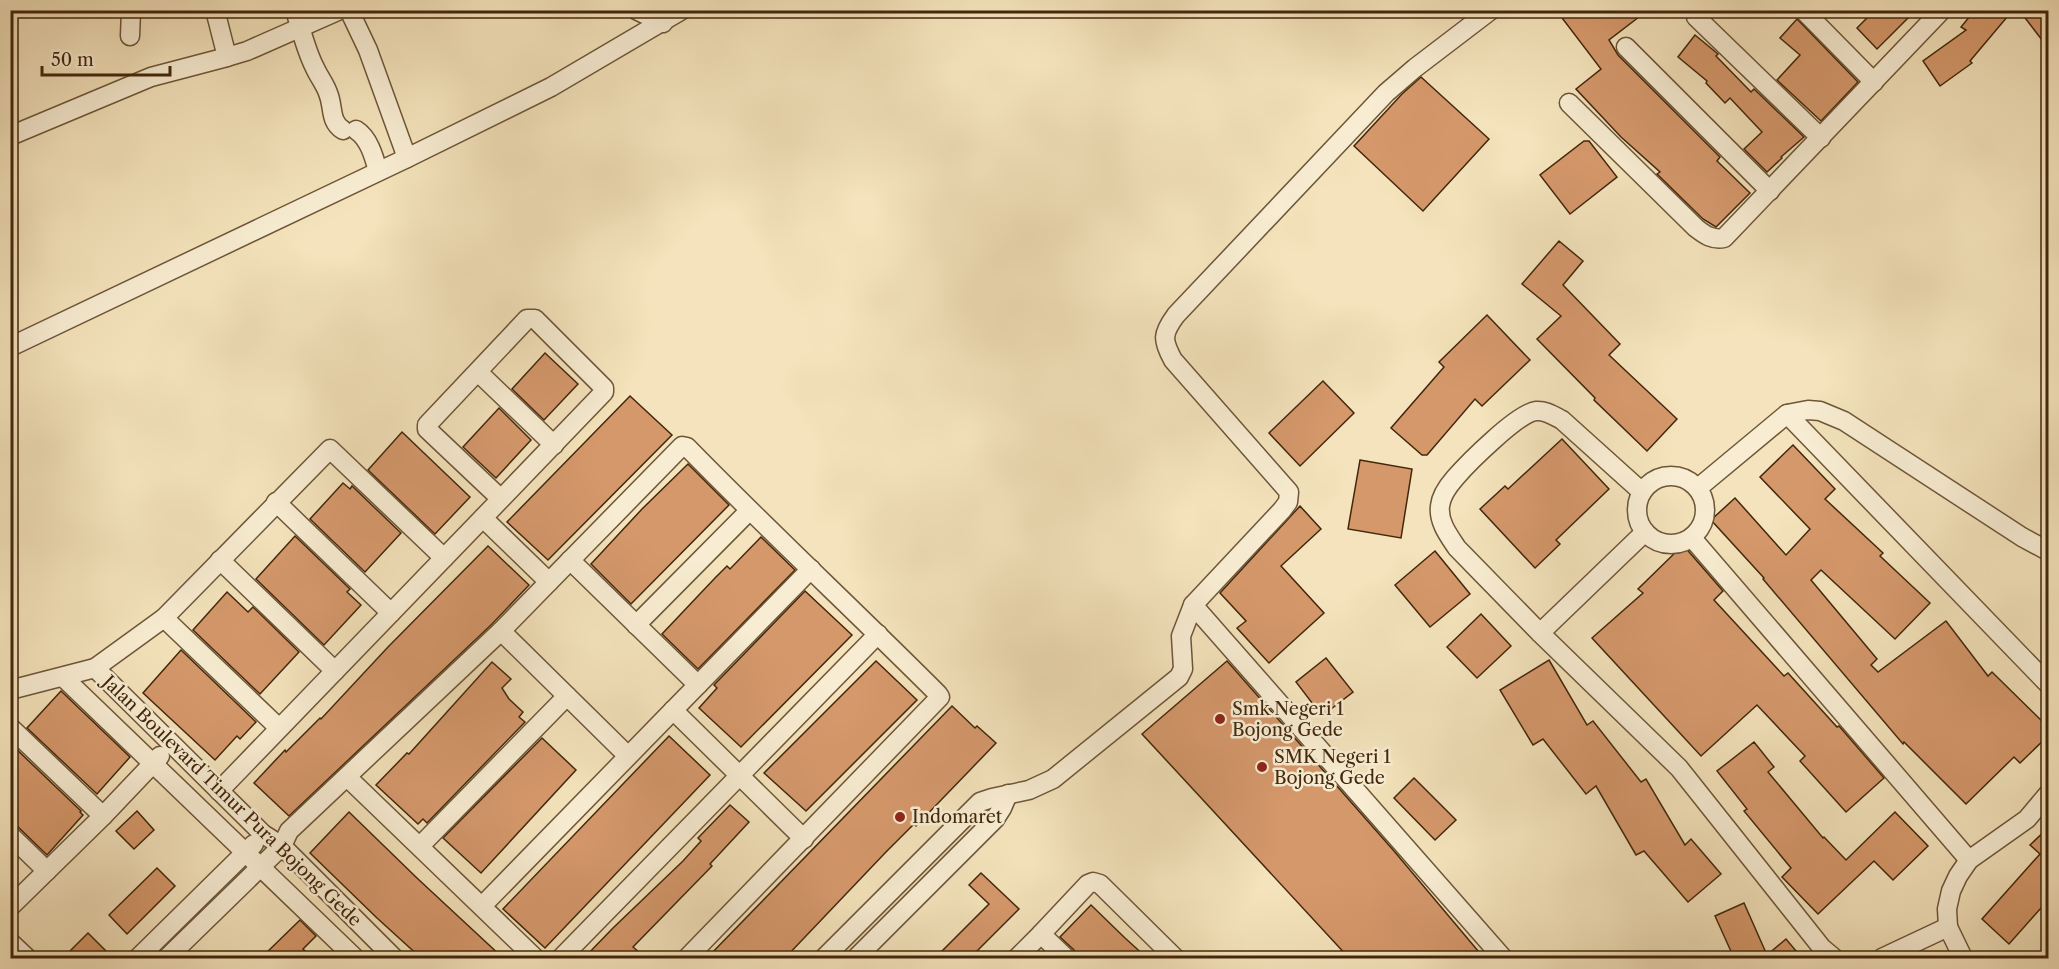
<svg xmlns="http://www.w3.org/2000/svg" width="2059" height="969" font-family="'Libre Caslon Text',serif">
<rect width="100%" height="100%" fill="#f4e3bc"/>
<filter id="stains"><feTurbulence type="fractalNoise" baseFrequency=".00333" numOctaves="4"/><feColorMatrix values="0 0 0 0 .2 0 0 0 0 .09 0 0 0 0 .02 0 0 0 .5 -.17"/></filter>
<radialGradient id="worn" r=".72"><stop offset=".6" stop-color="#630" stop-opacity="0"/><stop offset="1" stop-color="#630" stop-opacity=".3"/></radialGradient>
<!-- building -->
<g fill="#d5986b" stroke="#42270c" stroke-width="1.5">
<path d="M1556,10H1648L1609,40L1618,55L1720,157L1717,161L1750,193L1716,227L1703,219L1657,174L1660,172L1621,137L1576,89L1601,69Z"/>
<path d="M1875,10H1916L1877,49L1857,28Z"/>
<path d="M1975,10H2013L1970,61L1972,63L1940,86L1923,61L1966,30L1961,27Z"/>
<path d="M2019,10H2049V49Z"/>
<path d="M1797,19L1858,82L1821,121L1777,80L1800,55L1780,38Z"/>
<path d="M1695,35L1718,54L1716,56L1751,92L1754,89L1804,137L1781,157L1782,158L1767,172L1744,149L1762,132L1730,98L1725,103L1706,83L1707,81L1678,57Z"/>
<path d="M1421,77L1489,139L1423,211L1354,146L1402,94Z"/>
<path d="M1584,141H1589L1617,177L1570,214L1540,175Z"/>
<path d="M1559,241L1583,261L1563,285L1620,344L1609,355L1677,419L1647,451L1594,400L1595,398L1537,339L1561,316L1522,284Z"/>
<path d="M1487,315L1530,360L1482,406L1475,399L1427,455H1422L1391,428L1444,367L1439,362Z"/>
<path d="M545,353L578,384L544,420L512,389Z"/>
<path d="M1323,381L1354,413L1300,466L1269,433Z"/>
<path d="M630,396L672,435L548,560L507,522Z"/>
<path d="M499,408L531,440L496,478L463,447Z"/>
<path d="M402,432L470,497L435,534L368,470Z"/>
<path d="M1562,439L1609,489L1556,540L1560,544L1535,568L1480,509L1505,486L1508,489Z"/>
<path d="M1793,445L1835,489L1825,499L1883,553L1880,556L1930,603L1895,639L1821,570L1811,580L1877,659L1871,665L1878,672L1946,621L1988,676L1992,672L2049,728V735L2020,763L2014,757L1966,804L1904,742L1903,744L1763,579L1764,578L1711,520L1735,498L1786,555L1810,529L1760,477Z"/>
<path d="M1360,460L1412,469L1401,538L1348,529Z"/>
<path d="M688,464L729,505L631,604L591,564L642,509Z"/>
<path d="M343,483L350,489L352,486L401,533L365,572L310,519Z"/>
<path d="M1300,506L1321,529L1281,566L1324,613L1269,663L1237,628L1246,621L1220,593Z"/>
<path d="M295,536L350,589L347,592L361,605L324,645L256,579Z"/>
<path d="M761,537L795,570L698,669L662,634L715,578L727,566L730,569Z"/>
<path d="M1683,545L1723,591L1714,600L1784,676L1788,673L1837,727L1839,726L1884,778L1846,812L1800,761L1805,756L1757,705L1701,756L1592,638L1643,593L1638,589Z"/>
<path d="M488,546L529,585L492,624L289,816L254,783L285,750L286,752L320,718L321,719L388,647Z"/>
<path d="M1435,551L1470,594L1430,627L1395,585Z"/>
<path d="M805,591L852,635L741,747L699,708L717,688L714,685Z"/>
<path d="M227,592L248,612L253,607L299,652L260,694L193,630Z"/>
<path d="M1481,614L1511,646L1477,678L1447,647Z"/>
<path d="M181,650L256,722L240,739L237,736L215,760L143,693Z"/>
<path d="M1326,658L1353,692L1322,716L1296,682Z"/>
<path d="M1549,660L1587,725L1593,721L1641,782L1646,779L1685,845L1691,839L1721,874L1688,902L1644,851L1636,855L1596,786L1586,794L1543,739L1533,745L1500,690Z"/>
<path d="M876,661L917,700L806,811L764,773Z"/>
<path d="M1227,661L1394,851L1484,958H1349L1142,734Z"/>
<path d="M492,662L511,679L502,688L509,699L523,712L519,717L525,722L427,823L423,819L418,824L376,785L407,753L409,754Z"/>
<path d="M61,691L130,757L97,794L27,728Z"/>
<path d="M952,706L975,728L977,726L996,743L971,769L916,826L914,824L885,853L785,958H707Z"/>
<path d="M669,736L710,775L545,948L503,909Z"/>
<path d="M542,738L576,770L481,873L443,838Z"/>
<path d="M1754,742L1774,767L1768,772L1823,838L1824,837L1846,860L1895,812L1928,846L1893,880L1874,861L1818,914L1782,877L1791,868L1744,811L1747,809L1717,771Z"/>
<path d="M12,745L81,811L80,812L83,815L47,855L18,827L10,824V746Z"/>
<path d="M1414,778L1456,820L1435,840L1394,798Z"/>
<path d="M730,805L749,822L710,864L712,866L633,947L646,958H584L613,928L683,861L701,841L698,838Z"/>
<path d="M137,811L154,830L134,849L116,831Z"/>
<path d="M349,812L418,879L503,958H421L377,918L310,853Z"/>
<path d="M2049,827V899L2009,944L1982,919L2040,854L2030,845Z"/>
<path d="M157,868L175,886L127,934L109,915Z"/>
<path d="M981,873L1019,909L970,958H935L989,904L969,885Z"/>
<path d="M1744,903L1767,955L1786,939L1802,958H1734L1715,916Z"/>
<path d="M1091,905L1125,938L1147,958H1077L1074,950L1060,937Z"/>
<path d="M300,920L316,936L303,949L305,951L297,958H261Z"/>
<path d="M88,933L113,958H63Z"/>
</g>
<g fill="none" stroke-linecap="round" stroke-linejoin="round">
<!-- minor casing -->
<g stroke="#6e5638" stroke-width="21">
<g id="minor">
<path d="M295,10C301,29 306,51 315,68C319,77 325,84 328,93C334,107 329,121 343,130"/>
<path d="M349,10L368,50L407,158"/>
<path d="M636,10L663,23"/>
<path d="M1803,10L1874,82"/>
<path d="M1696,17L1821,138"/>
<path d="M130,36L131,10"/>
<path d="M1626,47L1770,191"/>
<path d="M227,57L247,51L340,10"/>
<path d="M1569,103L1696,228C1705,235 1712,240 1724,238L1942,10"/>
<path d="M356,130C369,138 374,157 378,171"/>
<path d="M10,136L151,77L227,57L215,10"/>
<path d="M10,347L407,158L551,87L682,10"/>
<path d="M478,372L554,445"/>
<path d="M1787,414L2048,684"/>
<circle cx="1671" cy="510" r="34"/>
<path d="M1698,488L1787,414L1808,410L1820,411L1844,421L2022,537L2048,551"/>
<path d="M1642,492L1562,420C1554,416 1546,410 1536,411C1518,413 1468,463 1455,478C1448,486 1441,496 1440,506C1438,522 1449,536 1457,548L1540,633L1679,768L1822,948L1834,958"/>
<path d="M276,502L391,613"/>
<path d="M483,518L549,582"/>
<path d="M1692,538L1969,860"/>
<path d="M220,560L335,671"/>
<path d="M570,560L698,685"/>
<path d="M1193,605L1503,958"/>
<path d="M164,618L279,728"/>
<path d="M636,625L749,511"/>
<path d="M501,631L628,756"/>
<path d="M1540,633L1645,532"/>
<path d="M95,668L263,834L282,846L394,958"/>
<path d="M63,677L355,958"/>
<path d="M10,690L95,668L164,618L330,449L444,558"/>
<path d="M673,710L804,839"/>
<path d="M10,727L103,816"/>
<path d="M347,777L535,958"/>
<path d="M219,791L501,499L427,429V425L527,319H535L604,388V392L501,499"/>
<path d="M10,835L47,871"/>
<path d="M420,846L567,696"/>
<path d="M482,906L811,569"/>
<path d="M10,907L103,816L160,756"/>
<path d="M1041,934L1088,884L1093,882L1100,884L1175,958"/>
<path d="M10,942L27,958"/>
<path d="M138,958L254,844"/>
<path d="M167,958L282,846L289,831L501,631L682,446L687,447C769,531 855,611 938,694L940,697L687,958"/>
<path d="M561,958L878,634"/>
<path d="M824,958L980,802L992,798L1029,790L1053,779L1179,677L1183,669L1181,636L1193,605L1282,510L1288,502L1289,492L1173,360C1162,340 1162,334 1176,315L1386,93L1415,68L1491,10"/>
<path d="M856,958L995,819L1002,808L1008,794"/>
<path d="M1017,958L1041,934L1066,958"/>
<path d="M1882,958L1948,927"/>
<path d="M1963,958L1948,927L1947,909L1951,891L1958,876L1969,860L2027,819L2048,794"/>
</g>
</g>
<!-- minor -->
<use href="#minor" stroke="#f8edd3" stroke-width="18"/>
</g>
<!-- markers -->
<g fill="#8f2418" stroke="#f8edd3" stroke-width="2">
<circle cx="1220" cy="719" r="6"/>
<circle cx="1262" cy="767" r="6"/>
<circle cx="900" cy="817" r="6"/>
</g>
<g text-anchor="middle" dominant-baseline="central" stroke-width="5" stroke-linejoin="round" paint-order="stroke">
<!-- poi labels -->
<g font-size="18" fill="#42270c" stroke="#f8edd3" text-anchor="start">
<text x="1232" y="709">Smk Negeri 1<tspan x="1232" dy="21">Bojong Gede</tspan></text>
<text x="1274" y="757">SMK Negeri 1<tspan x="1274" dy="21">Bojong Gede</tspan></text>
<text x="912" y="817">Indomaret</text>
</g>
<!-- street labels -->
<g font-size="18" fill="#42270c" stroke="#f8edd3">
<text transform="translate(232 801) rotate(44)">Jalan Boulevard Timur Pura Bojong Gede</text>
</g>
</g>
<!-- margin -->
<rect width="2059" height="969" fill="none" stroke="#f4e3bc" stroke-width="36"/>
<rect x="12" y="12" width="2035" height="945" fill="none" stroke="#42270c" stroke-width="3"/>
<rect x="18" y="18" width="2023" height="933" fill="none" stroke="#42270c" stroke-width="1.5"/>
<!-- scale -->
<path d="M42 66v9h128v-9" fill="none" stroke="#42270c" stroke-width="3"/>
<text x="51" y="66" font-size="18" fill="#42270c" stroke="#f8edd3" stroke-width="4.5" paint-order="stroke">50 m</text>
<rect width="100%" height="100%" filter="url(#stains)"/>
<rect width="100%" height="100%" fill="url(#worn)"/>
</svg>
